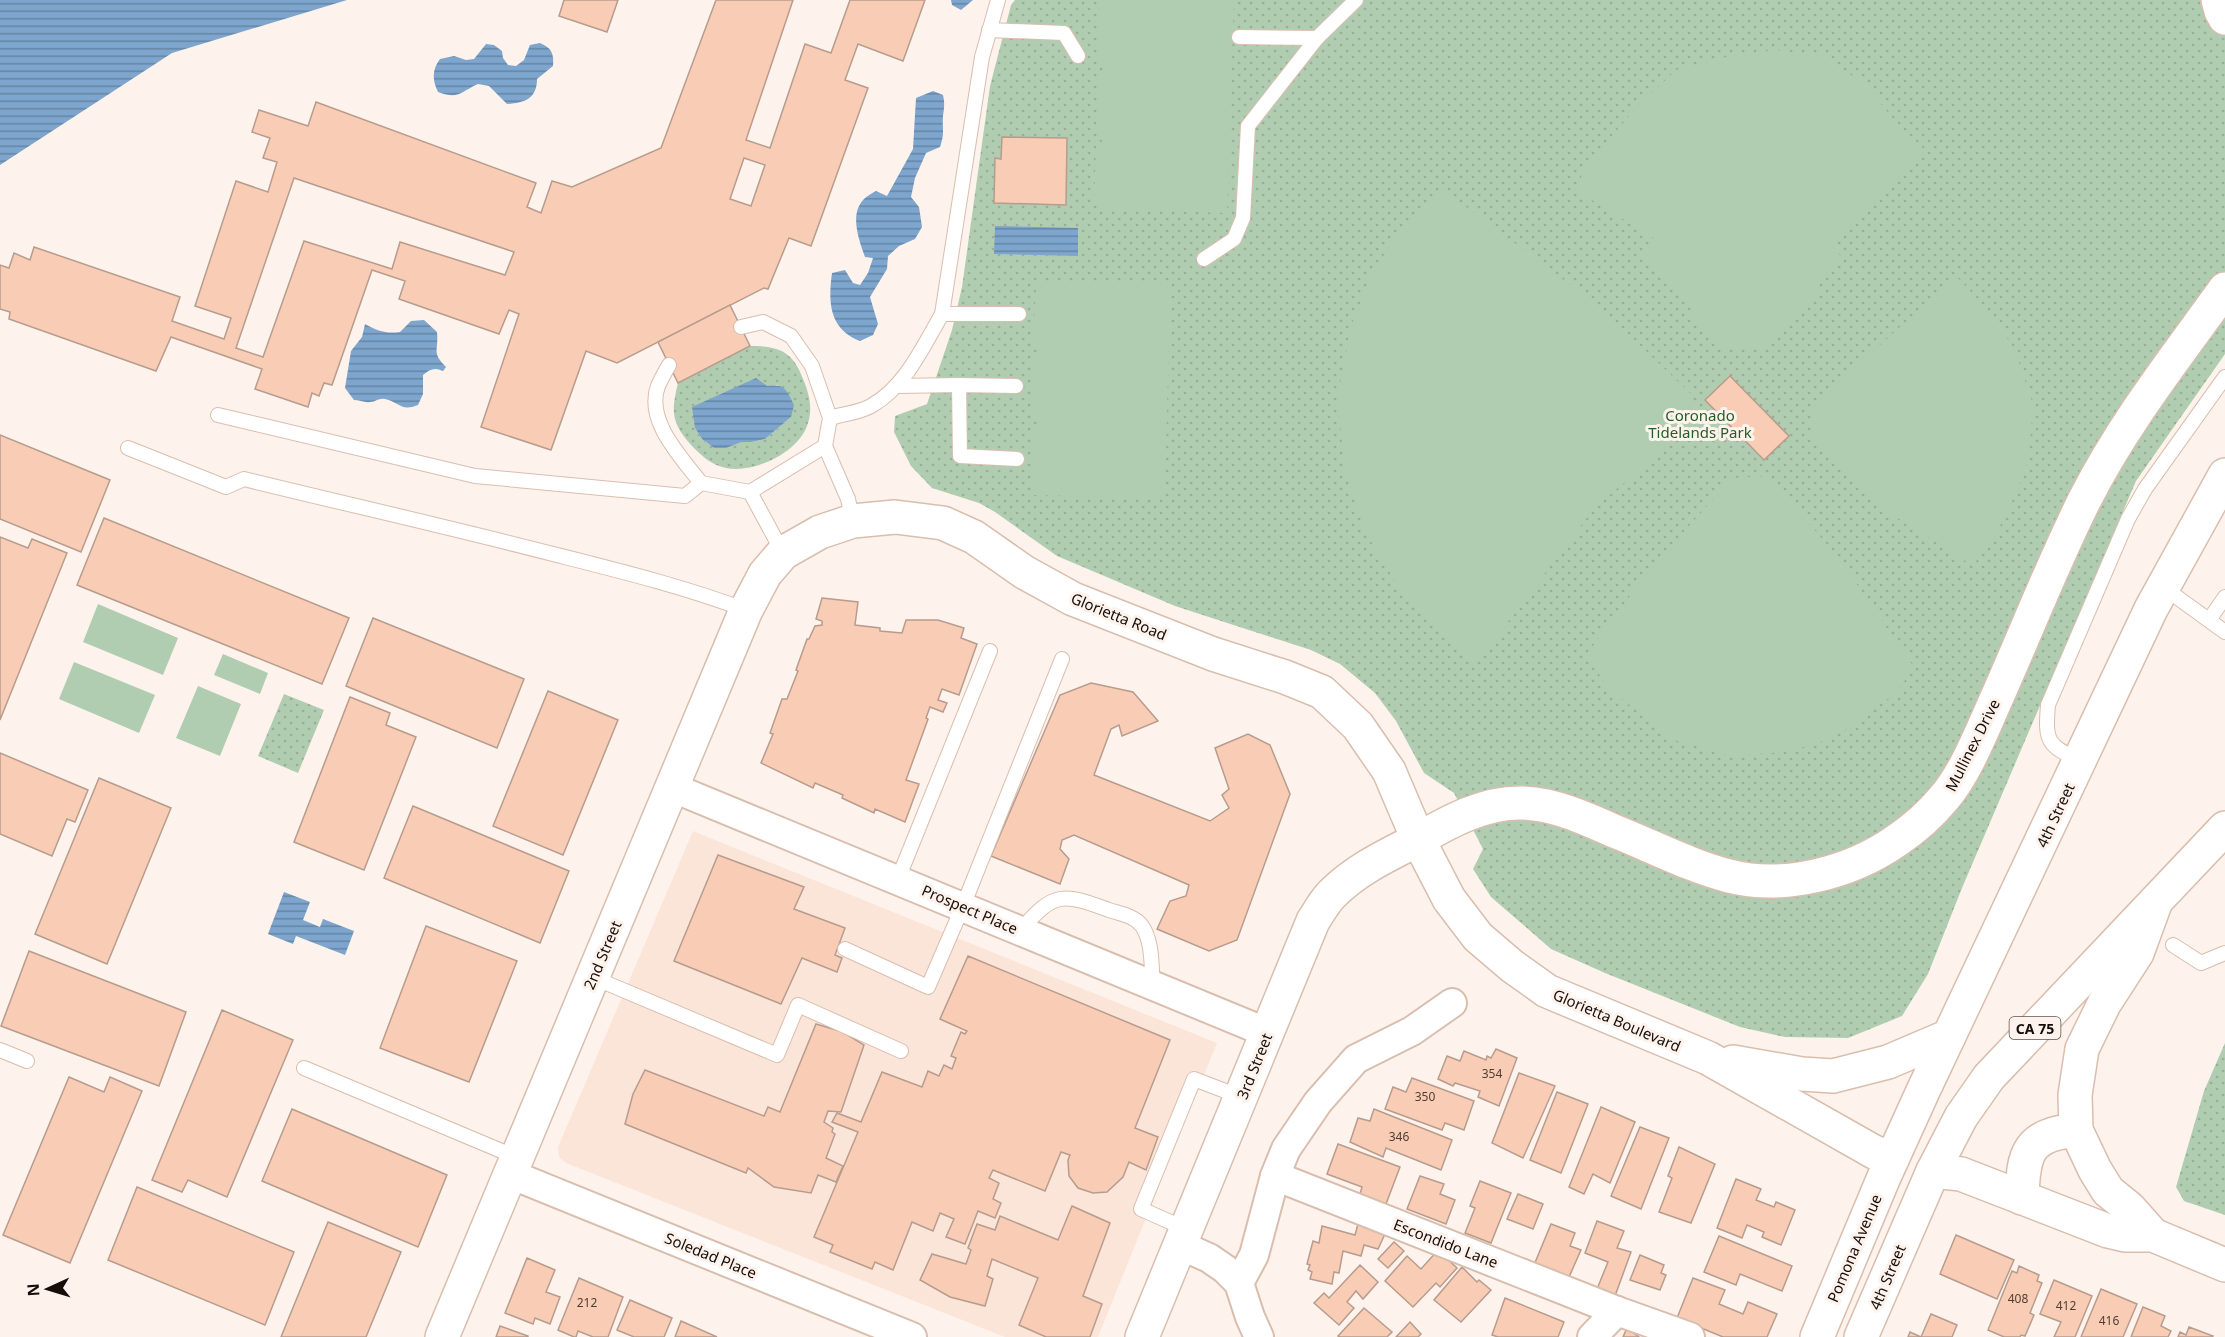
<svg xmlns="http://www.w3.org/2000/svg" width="2225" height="1337" font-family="'Noto Sans',sans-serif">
<defs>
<pattern id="grass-dots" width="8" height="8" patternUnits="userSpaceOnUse" patternTransform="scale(1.5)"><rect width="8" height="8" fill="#b1cdb1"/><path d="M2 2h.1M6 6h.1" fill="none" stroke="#98af97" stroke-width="1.8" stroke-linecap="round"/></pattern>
<pattern id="water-rules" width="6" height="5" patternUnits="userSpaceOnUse" patternTransform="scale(1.5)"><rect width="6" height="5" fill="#7da5cd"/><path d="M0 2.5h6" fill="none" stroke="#6585a4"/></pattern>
</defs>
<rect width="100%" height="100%" fill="#fef3ec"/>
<!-- built -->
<path fill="#fbe5d9" d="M693,831L1217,1043L1098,1337H1005L566,1163L559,1157L558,1147Z"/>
<!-- grass -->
<g fill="url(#grass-dots)" fill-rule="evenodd">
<path d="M1015,0H2225V354L2136,481L1962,888L1928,974L1902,1016L1848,1038L1785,1037L1740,1027L1605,973L1551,949L1491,897L1473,869L1483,849L1454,793L1424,773L1396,721L1375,693L1340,664L1311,650L1175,606L1057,556L995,512L979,503L932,488L911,466L894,432L895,416L927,404L952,330L962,287L990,86L1011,5Z"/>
<path d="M750,346C777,346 793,350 803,379C809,393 813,408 808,423C800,452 754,474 726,468C711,465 702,456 692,446C671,423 671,412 678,383ZM778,385L791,417L765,439L752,442L741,441L714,448L702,439L695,428L767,386Z"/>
<path d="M284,694L324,710L298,773L258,756Z"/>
<path d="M2225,1043V1215L2184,1201L2176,1187L2204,1091Z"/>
</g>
<!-- garden -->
<g fill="#b1cdb1">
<path d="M1100,0H1234L1227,213L1102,209L1094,201L1096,147L1104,139L1096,131L1098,77L1107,68L1098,58Z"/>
<path d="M1774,50L1823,55L1865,85L1896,122L1926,151L1833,247L1844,260L1815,286L1819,291L1796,314L1799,317L1766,349H1723L1691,316L1696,311L1672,287L1674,284L1644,256L1657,240L1574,189L1593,157L1640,104L1676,70L1726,57Z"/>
<path d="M1441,188L1600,307L1690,393L1692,426L1595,507L1474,667L1397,584L1365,532L1344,467L1338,396L1351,326L1373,271L1402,228Z"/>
<path d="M1958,278L1987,309L2014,348L2033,404L2029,457L2017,491L2000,526L1973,566L1885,510L1811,434L1812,407L1902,325Z"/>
<path d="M1045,281L1170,284L1165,498L1031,495L1033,430L1040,422L1032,413L1034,358L1042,351L1033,341L1036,286Z"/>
<path d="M1768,476L1837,556L1914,667L1897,692L1847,729L1814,745L1772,753L1728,755L1674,740L1609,689L1586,655L1653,565L1733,478Z"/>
<path d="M98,604L178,638L163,675L83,642Z"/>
<path d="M223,654L268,673L260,694L214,675Z"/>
<path d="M74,662L155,695L139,733L59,699Z"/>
<path d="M198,686L241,704L220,756L176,738Z"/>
</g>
<!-- water -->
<g fill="url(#water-rules)">
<path d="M0,0H347L172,53L0,165Z"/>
<path d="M951,0H973L961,10L952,5Z"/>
<path d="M540,43C552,48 554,54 553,66L537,79C537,99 524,103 507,104L489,86L478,84C460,92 459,100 438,92C432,79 432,70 440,59L454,56L466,60L474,59L486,44L494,45L502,51L503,58L508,65L516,66L524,60L530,45Z"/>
<path d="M933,91L943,95C945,104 944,108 943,116C942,130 945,132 940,147L926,153L915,178L911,197L919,207L922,227L915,239L899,246L888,256L887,269L870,297L878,324L873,335L860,341C829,329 828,302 832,273L845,270L853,283L860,285L868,273L873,258L865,257C859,240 849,214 864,199C867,196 872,193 876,191L887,196L913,149L916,98Z"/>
<path d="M995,226L1078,228V256L994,254Z"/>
<path d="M424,320L437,332C439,351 431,352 446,367L443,371C435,367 430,369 423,375V394L418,405C401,412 399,402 385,399C378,398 376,402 370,402C365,403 359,400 354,400L345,388L351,351L362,337L365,324C378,331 386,334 400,332L411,321Z"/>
<path d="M756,378L767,386C785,384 786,389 794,405L791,417L765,439L752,442H741L726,448H714L702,439L695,428L692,407Z"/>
<path d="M284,892L310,902L303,920L320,927L323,919L354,931L345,955L296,936L293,944L268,934Z"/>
</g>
<!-- building -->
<g fill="#f9cdb5" stroke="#b79c8d" stroke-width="1.5" fill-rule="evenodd">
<path d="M564,0H618L607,32L559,16Z"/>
<path d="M716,0H793L746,140L770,148L805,44L831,53L850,0H925L903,61L858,44L845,80L868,88L811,246L789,238L768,289L764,288L617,363L586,351L551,450L481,427L519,314L509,310L499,334L399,299L405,281L372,270L332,385L324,383L319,396L312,393L308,407L255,389L262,369L171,337L156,371L9,319L10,312L0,309V265L9,268L14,253L30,260L34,247L180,297L172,321L224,339L231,318L195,306L236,181L268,192L277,162L263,158L270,138L252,132L259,110L308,126L316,102L536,183L527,207L541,213L552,181L572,187L661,148ZM744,158L765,165L751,206L730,199ZM294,178L514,252L505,275L400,242L392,269L304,241L263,357L236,348Z"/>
<path d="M1002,137L1067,138L1066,205L994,203L995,158L1001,159Z"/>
<path d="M730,305L750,346L678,383L658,342Z"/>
<path d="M1730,376L1789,436L1764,460L1705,400Z"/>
<path d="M0,435L110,480L81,552L0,519Z"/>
<path d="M104,518L349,618L322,684L77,585Z"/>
<path d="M0,537L28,548L32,539L67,553L0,720Z"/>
<path d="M822,598L858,602L855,625L880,628V631L902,633L906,620H938L964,628L961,638L977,644L959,695L942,689L938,700L947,703L943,712L930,707L926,718L928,719L906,780L919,784L905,822L875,809L874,813L842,798L843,795L815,783L813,788L761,763L773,734L770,733L782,699H787L798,671L796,670L807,639H809L815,626L822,625V621L816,619Z"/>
<path d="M373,618L524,679L497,748L346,686Z"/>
<path d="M1091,683L1133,692L1158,721L1122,736L1119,725L1111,729L1094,775L1210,821L1229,808L1222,795L1229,789L1215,748L1248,734L1270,745L1290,794L1237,940L1209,951L1157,929L1170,901L1186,896L1189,885L1074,835L1062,840L1060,849L1069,859L1060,884L991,856L1060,695Z"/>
<path d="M548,691L618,720L563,855L493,826Z"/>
<path d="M350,697L390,713L386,725L416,737L364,870L294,842Z"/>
<path d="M0,753L88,790L75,822L67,819L52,856L0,834Z"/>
<path d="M99,778L171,808L107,964L35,934Z"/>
<path d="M413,806L569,871L540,943L384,878Z"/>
<path d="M718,855L804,887L794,909L845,928L835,955L842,958L837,972L802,958L781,1004L674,961Z"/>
<path d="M426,926L517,961L469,1082L380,1048Z"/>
<path d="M29,951L186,1012L159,1086L1,1026Z"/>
<path d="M968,956L1170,1040L1135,1128L1158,1137L1146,1170L1129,1162L1123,1177L1107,1192L1093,1193L1078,1188L1069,1176L1068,1160L1070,1155L1061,1152L1045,1191L993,1170L989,1178L999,1183L993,1199L1001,1203L995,1218L978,1211L965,1244L946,1237L954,1219L940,1213L933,1231L912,1222L893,1270L875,1262L872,1269L830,1252L833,1245L814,1237L858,1132L832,1122L837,1113L861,1122L882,1072L922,1087L928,1071L939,1076L944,1065L952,1069L956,1058L951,1056L961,1032L965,1034L967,1031L940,1019Z"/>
<path d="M222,1010L293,1040L227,1197L188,1180L182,1192L152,1180Z"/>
<path d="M816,1024L843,1032L864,1045L841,1112L828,1111L824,1122L833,1128L832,1132L835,1134L826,1158L843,1166L836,1182L818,1175L811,1193L774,1187L748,1168L746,1173L625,1124L633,1094L645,1070L764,1116L768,1107L780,1112Z"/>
<path d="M1496,1049L1517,1058L1499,1106L1478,1097L1480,1091L1455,1083L1453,1086L1438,1079L1447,1056L1460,1061L1464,1051L1486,1060L1487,1056L1491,1058Z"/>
<path d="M1519,1073L1555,1086L1523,1158L1492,1143Z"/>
<path d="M69,1077L104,1092L110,1077L142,1091L70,1263L3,1235Z"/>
<path d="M1412,1078L1474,1101L1464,1130L1445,1123L1442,1130L1385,1109L1393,1087L1406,1092Z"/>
<path d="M1557,1092L1588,1104L1561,1173L1530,1160Z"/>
<path d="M1601,1107L1635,1122L1610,1183L1593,1174L1584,1194L1569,1187Z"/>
<path d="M292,1109L447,1175L418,1247L262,1181Z"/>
<path d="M1374,1109L1452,1140L1441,1170L1386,1148L1383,1157L1350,1142L1358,1118L1370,1121Z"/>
<path d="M1640,1127L1669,1138L1641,1209L1611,1196Z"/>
<path d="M1338,1144L1400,1167L1386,1204L1360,1194L1362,1187L1327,1174Z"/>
<path d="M1679,1147L1715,1164L1691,1223L1659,1212L1672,1178L1668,1176Z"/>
<path d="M1420,1176L1444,1184L1440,1194L1455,1200L1446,1224L1407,1209Z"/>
<path d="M1736,1179L1761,1189L1756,1200L1774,1207L1776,1202L1795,1210L1781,1245L1762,1237L1764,1232L1747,1225L1742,1238L1717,1228Z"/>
<path d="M1480,1181L1511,1193L1491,1243L1465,1233L1475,1208L1470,1206Z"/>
<path d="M137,1187L294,1252L265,1325L108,1260Z"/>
<path d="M1518,1194L1543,1204L1533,1229L1507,1219Z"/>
<path d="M1072,1206L1110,1223L1083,1296L1102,1304L1090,1337H1046L1019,1325L1038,1278L992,1259L987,1276L993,1279L985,1306L950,1297L920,1280L932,1254L966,1264L971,1250L968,1248L977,1224L995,1230L1000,1216L1058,1240Z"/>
<path d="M1597,1221L1624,1231L1617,1248L1631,1252L1615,1296L1597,1289L1608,1262L1585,1253Z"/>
<path d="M328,1222L401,1252L366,1337H281Z"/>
<path d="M1358,1224L1385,1234L1378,1249L1364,1245L1361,1256L1343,1251L1339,1273L1334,1272L1332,1284L1310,1279L1312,1272L1308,1270L1310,1265L1307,1264L1313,1241L1319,1243L1322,1226L1355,1235Z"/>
<path d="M1551,1224L1575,1233L1570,1246L1581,1250L1569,1277L1534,1265Z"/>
<path d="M1956,1235L2014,1260L1997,1299L1940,1274Z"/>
<path d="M1719,1236L1792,1266L1782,1291L1740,1274L1736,1285L1704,1272Z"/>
<path d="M1394,1242L1404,1251L1388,1268L1378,1259Z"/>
<path d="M1438,1250L1457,1268L1440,1287L1436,1283L1413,1307L1385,1281L1407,1256L1421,1269Z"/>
<path d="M1640,1255L1664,1265L1661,1273L1666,1275L1660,1290L1630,1280Z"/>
<path d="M527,1258L555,1270L546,1292L560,1297L550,1324L535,1318L533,1324L505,1313Z"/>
<path d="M1360,1265L1378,1282L1363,1299L1356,1291L1347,1302L1354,1308L1339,1325L1314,1303L1324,1293L1329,1298Z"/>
<path d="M2019,1266L2039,1275L2037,1281L2042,1283L2030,1313L2034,1315L2025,1336L2021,1335L2020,1337H2004L1988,1330L2012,1271L2017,1273Z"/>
<path d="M1462,1267L1477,1282L1479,1280L1491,1290L1461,1322L1434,1300Z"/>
<path d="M579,1278L623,1297L608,1337H593L578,1331L576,1337H574L558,1330Z"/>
<path d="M1693,1278L1725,1290L1719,1304L1743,1314L1748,1302L1777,1314L1767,1337H1723L1677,1318Z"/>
<path d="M2054,1280L2092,1296L2075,1337H2054L2061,1322L2040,1314Z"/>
<path d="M2101,1289L2137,1304L2123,1337H2081Z"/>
<path d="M1505,1298L1564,1322L1558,1337H1498L1492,1335Z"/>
<path d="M630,1300L672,1318L664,1337H634L617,1330Z"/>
<path d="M2143,1307L2165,1316L2161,1326L2171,1331L2168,1337H2131Z"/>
<path d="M1364,1308L1392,1332L1387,1337H1340L1338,1336Z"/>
<path d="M1931,1314L1957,1325L1952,1337H1908L1910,1332L1921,1337Z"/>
<path d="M681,1321L717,1337H675Z"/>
<path d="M1410,1322L1421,1334L1418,1337H1396Z"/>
<path d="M500,1326L528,1336V1337H496Z"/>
<path d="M2189,1327L2213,1336L2212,1337H2178L2180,1332L2186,1335Z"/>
<path d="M1627,1328L1639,1337H1623Z"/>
</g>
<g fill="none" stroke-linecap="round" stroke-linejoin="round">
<!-- lane casing -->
<g stroke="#d9beae" stroke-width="16">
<g id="lane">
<path d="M989,30L1064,33L1078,56"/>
<path d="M1239,37L1317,38"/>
<path d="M1204,259L1234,239L1243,218L1248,126L1317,38L1356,0"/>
<path d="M942,314H1019"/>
<path d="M669,365C665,372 661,379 658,386C645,421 682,458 701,483L750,492L825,446L830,418L812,366L791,336L763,322L741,327"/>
<path d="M896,386L959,385"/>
<path d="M1016,386L959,385L960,456L1017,459"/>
<path d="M218,415L475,476L685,496L701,483"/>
<path d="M830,418C842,414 859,413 871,406C905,387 923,347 942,314L982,57L998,0"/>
<path d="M825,446L848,499L853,521"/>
<path d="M128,448L226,487L244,479C346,504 448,527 549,553C616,570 682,586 746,610"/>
<path d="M750,492L783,553"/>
<path d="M2163,587L2225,632"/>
<path d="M2209,620L2225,597"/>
<path d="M2080,760C2047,746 2045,741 2048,705L2128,519L2145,489L2225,377"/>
<path d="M898,879L990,651"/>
<path d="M1021,930C1054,891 1063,893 1109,910C1121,914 1135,916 1142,926C1153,942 1151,966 1153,985"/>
<path d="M2173,945L2201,963L2225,953"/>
<path d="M845,949L928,987L963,906L1062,659"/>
<path d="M592,977L777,1055L798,1005L901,1051"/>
<path d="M0,1050L27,1061"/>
<path d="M304,1068L516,1157"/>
<path d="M1186,1229L1141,1209L1194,1079L1241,1097"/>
</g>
</g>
<!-- street casing -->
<g stroke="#d9beae" stroke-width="32">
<g id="street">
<path d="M671,787L1268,1033"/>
<path d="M510,1174L912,1337"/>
<path d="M1275,1176L1617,1311L1690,1337"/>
<path d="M1180,1245L1209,1258L1225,1269L1239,1283L1250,1317L1259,1337"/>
<path d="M1239,1283L1254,1255L1275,1176L1286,1149L1318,1102L1356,1059L1412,1031L1452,1003"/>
<path d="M1592,1337L1617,1311"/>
</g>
</g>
<!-- secondary casing -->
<g stroke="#d9beae" stroke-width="36">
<g id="secondary">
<path d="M2218,0L2221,11L2225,18"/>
<path d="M1733,1062L1802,1074L1833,1076L1888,1062L1949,1036"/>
<path d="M1933,1171L1961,1174L2108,1231L2125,1235H2153L2225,1265"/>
<path d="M2022,1198C2023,1152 2028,1135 2076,1130"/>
<path d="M2153,1235L2129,1208L2108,1191L2095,1170L2076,1130L2075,1095L2082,1049L2104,1004L2137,953L2156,901"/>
<path d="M442,1337L746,610L765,574L783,553L820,532L853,521L895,517L943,523L974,537L1024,572L1073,599L1213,654L1285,677L1322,692L1358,726L1389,771L1418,839L1449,899L1478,937L1512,966L1547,991L1708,1058L1874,1152L1892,1159"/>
<path d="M1142,1337L1313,921C1319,912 1324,902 1332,894C1357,869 1388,855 1419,839C1450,821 1485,802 1522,803C1554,804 1585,818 1614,831C1652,846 1690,866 1729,876C1784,890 1850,873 1896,841C1914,829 1930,815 1944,798C1966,773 1984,726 1998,695C2027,630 2053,563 2085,499C2123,424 2176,357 2225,289"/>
</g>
</g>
<!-- highway casing -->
<g stroke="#d9beae" stroke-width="36">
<g id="highway">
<path d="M1817,1337L1884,1177L1923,1091L2151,609L2225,475"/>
<path d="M1861,1337L1933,1171L1961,1117L1989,1077L2225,828"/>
</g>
</g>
<!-- lane -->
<use href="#lane" stroke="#fff" stroke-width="14"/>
<!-- street -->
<use href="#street" stroke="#fff" stroke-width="28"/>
<!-- secondary -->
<use href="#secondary" stroke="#fff" stroke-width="33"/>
<!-- highway -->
<use href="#highway" stroke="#fff" stroke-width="33"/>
</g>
<g text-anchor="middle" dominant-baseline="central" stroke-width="6" stroke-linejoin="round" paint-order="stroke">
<!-- number labels -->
<g font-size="12" fill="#4f3d33">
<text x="1492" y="1073">354</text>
<text x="1425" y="1096">350</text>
<text x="1399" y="1136">346</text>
<text x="2018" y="1298">408</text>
<text x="587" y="1302">212</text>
<text x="2066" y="1305">412</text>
<text x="2109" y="1320">416</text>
</g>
<!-- shield labels -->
<rect fill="#fef3ec" stroke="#5c524c" stroke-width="1.5" x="2009.5" y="1017" width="51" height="22" rx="4.5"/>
<g font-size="14" font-weight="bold" fill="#160d08">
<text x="2035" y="1028">CA 75</text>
</g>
<!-- park labels -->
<g font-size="15" fill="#245d27" stroke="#fef3ec">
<text x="1700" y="415">Coronado<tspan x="1700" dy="17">Tidelands Park</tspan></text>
</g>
<!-- street labels -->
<g font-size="15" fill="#160d08" stroke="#fef3ec">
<text transform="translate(1119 616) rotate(22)">Glorietta Road</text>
<text transform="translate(1972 745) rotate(-63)">Mullinex Drive</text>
<text transform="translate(2055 815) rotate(-65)">4th Street</text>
<text transform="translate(970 909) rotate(23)">Prospect Place</text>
<text transform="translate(602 955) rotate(-67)">2nd Street</text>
<text transform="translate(1617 1020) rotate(23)">Glorietta Boulevard</text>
<text transform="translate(1254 1066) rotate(-68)">3rd Street</text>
<text transform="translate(1446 1243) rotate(21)">Escondido Lane</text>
<text transform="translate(1854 1248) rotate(-67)">Pomona Avenue</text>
<text transform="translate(711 1255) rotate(22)">Soledad Place</text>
<text transform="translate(1887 1277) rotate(-67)">4th Street</text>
</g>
</g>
<!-- north arrow -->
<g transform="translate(48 1289) rotate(266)" stroke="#fef3ec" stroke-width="4.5" paint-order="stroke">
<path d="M0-4.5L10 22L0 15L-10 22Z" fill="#160d08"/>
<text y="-9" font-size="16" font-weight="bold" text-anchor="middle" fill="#160d08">N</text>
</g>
</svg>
